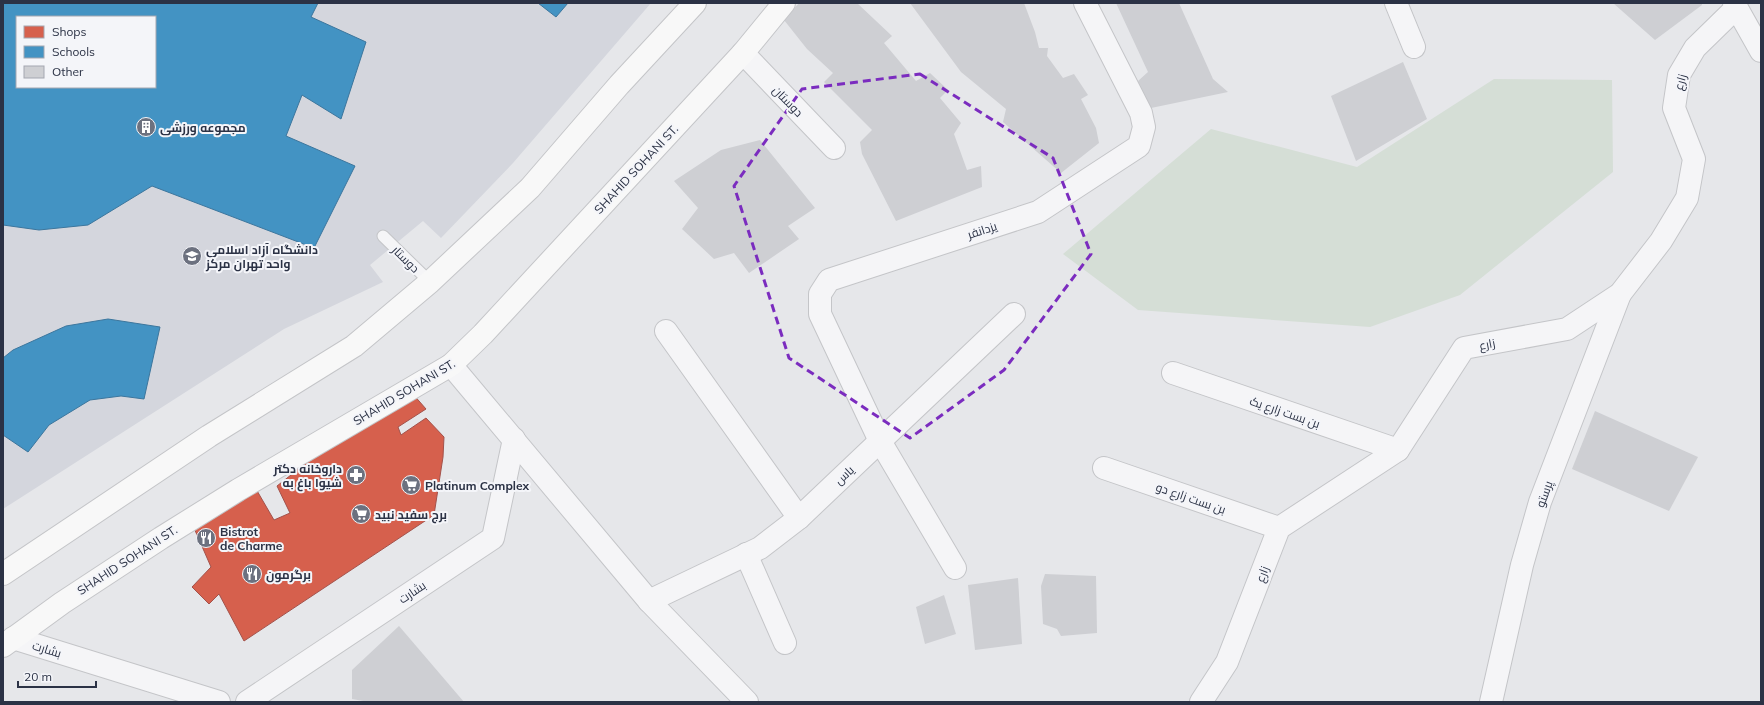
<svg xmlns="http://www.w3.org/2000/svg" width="1764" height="705" font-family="Mulish,Cairo,sans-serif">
<rect width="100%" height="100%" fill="#e6e7ea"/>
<!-- built -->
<path fill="#d4d6dd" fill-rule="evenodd" d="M3,3H651L513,163L441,238L423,221L370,265L383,282L284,329L3,509ZM17,17H155V87H17Z"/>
<!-- green -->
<path fill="#d5ded6" d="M1494,79L1612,80L1613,172L1460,295L1370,327L1138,310L1063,254L1211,129L1357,167Z"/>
<!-- shops -->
<path fill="#d6604d" stroke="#a3524b" d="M405,385L426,409L398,427L401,435L426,418L444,437L443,457L434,515L244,641L219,594L209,604L192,587L211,567L194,528L256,489L274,520L290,513L277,486Z"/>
<!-- schools -->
<g fill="#4393c3" stroke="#3c769d" fill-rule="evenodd">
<path d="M3,3H318L311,17L366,42L341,119L302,95L286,136L355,166L314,248L152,186L88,225L39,230L3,225ZM17,17H155V87H17Z"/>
<path d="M538,3H568L556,17Z"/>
<path d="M108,319L160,327L144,399L121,396L90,400L49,425L28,452L3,435V358L13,350L66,326Z"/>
</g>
<!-- building -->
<g fill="#cecfd3">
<path d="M799,3H857L892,36L884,43L916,81L930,73L948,90L940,98L961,123L954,134L967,170L981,166L982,187L896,221L862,154L860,142L872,130L824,82L833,73L807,49L784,20Z"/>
<path d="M910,3H1024L1035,32L1039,48H1048L1047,56L1063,78L1074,74L1088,95L1081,99L1096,128L1099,143L1061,173L1003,122L1006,109L961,72Z"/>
<path d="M1116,3H1179L1213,79L1228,92L1151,108L1138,81L1148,72Z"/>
<path d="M1613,3H1702V5L1655,40Z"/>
<path d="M1403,62L1427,119L1356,161L1331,96Z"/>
<path d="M760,140L815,208L788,226L799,239L749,273L734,253L714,259L682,229L698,208L674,181L721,150Z"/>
<path d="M1595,411L1698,457L1669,511L1572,469Z"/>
<path d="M1045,574L1096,576L1097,633L1061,636L1057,629L1043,624L1041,586Z"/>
<path d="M1018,578L1022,644L975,650L968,585Z"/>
<path d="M944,595L956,634L925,644L916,607Z"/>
<path d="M399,626L464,702H369L352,699V670Z"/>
</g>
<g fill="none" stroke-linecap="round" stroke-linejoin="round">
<!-- service casing -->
<g stroke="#c4c5c8" stroke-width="13">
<path id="service" d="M383,236L430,282"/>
</g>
<!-- minor casing -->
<g stroke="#c4c5c8" stroke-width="24">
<g id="minor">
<path d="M1396,3L1414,47"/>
<path d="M1734,3L1761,51"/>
<path d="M743,53L834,148"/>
<path d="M666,331L799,518"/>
<path d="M451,365L649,601L747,702"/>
<path d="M1173,373L1398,450"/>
<path d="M1104,468L1279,528"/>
<path d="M746,554L785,643"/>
<path d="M955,568L880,441L820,314V294L829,280L1038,212L1139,146L1144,127L1141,113L1085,3"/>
<path d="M649,601L760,548L799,518L1014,314"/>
<path d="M13,638L219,702"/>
<path d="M247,702L493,538L514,439"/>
<path d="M1201,702L1227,662L1279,528L1398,450L1464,348L1567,329L1620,294L1661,241L1687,198L1694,159L1674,108L1679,75L1695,48L1736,8"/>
<path d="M1491,702L1522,565L1540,502L1620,294"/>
</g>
</g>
<!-- secondary casing -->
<g stroke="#c4c5c8" stroke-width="24">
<g id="secondary">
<path d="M3,574L209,436L354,346L430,282L530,188L619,85L695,3"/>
<path d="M3,646L62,603L161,538L238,490L451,365L483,334L743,53L784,3"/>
</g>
</g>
<!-- service -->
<use href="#service" stroke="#f5f5f7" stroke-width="11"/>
<!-- minor -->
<use href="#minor" stroke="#f5f5f7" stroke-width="22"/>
<!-- secondary -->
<use href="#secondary" stroke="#f8f8f8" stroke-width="22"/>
</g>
<!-- marked area -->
<path fill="none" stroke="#7b2cbf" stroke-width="3" stroke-dasharray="8 5" stroke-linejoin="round" d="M920,74L1053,158L1091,254L1004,370L910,438L789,358L734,186L802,89Z"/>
<!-- icons -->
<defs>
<g id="building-disc" transform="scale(1)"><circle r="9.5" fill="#6c717f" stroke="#f4f5f9"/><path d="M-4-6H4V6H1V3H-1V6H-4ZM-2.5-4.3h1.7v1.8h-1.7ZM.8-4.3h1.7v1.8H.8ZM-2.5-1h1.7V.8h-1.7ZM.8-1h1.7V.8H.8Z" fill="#fff"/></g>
<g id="university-disc" transform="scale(1)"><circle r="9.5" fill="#6c717f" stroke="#f4f5f9"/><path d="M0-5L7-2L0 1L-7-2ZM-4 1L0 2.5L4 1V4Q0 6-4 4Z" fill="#fff"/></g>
<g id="pharmacy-disc" transform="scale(1)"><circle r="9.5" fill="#6c717f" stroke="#f4f5f9"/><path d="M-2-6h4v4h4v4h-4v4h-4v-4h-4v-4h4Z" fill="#fff"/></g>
<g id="supermarket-disc" transform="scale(1)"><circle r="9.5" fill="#6c717f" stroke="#f4f5f9"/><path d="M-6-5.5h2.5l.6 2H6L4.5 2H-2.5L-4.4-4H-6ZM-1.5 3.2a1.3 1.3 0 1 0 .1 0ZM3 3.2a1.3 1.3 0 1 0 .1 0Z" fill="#fff"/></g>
<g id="restaurant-disc" transform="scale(1)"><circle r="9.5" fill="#6c717f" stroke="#f4f5f9"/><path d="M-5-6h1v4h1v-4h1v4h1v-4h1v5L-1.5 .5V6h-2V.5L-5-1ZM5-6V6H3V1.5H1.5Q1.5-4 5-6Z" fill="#fff"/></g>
</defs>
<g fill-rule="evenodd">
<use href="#building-disc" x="146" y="127"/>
<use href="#university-disc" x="192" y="256"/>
<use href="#pharmacy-disc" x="356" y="475"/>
<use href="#supermarket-disc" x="411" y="485"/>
<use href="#supermarket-disc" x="361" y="514"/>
<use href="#restaurant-disc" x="206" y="538"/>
<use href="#restaurant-disc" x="252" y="574"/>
</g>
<g text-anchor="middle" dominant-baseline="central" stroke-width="4" stroke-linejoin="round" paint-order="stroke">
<!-- street labels -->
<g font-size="12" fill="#2b3245" stroke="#f4f5f9">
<text transform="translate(1680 82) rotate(-74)">زارع</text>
<text transform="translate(788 101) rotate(46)">دوستان</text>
<text transform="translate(636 169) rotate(-47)">SHAHID SOHANI ST.</text>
<text transform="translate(982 230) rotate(-18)">یزدانفر</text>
<text transform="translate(406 259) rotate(45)">دوستار</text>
<text transform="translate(1487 344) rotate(-11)">زارع</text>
<text transform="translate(404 392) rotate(-31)">SHAHID SOHANI ST.</text>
<text transform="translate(1285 412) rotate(19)">بن بست زارع یک</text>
<text transform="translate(844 475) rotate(-43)">یاس</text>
<text transform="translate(1544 494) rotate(-70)">پرستو</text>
<text transform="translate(1191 498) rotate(19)">بن بست زارع دو</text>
<text transform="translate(127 560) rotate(-33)">SHAHID SOHANI ST.</text>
<text transform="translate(1262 574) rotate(-69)">زارع</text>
<text transform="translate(412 592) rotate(-34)">بشارت</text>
<text transform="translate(47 649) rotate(17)">بشارت</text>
</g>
<!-- poi labels -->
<g font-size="12" font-weight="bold" fill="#2b3245" stroke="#f4f5f9" text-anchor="start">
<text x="160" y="127">مجموعه ورزشی</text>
<text x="206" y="249">دانشگاه آزاد اسلامی<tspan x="206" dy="14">واحد تهران مرکز</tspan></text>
<text x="342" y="468" text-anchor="end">داروخانه دکتر<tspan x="342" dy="14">شیوا باغ به</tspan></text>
<text x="425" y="485">Platinum Complex</text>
<text x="375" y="514">برج سفید نبید</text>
<text x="220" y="531">Bistrot<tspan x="220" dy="14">de Charme</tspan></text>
<text x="266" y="574">برگرمون</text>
</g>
</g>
<!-- border -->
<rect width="1764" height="705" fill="none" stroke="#2b3245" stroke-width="8"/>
<!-- legend -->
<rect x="16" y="16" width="140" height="72" fill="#f4f5f9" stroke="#a4a7b1"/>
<rect x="24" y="26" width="20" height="12" fill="#d6604d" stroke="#a4a7b1"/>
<text x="52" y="36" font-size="12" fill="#2b3245">Shops</text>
<rect x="24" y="46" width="20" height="12" fill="#4393c3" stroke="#a4a7b1"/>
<text x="52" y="56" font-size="12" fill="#2b3245">Schools</text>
<rect x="24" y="66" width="20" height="12" fill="#cecfd3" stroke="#a4a7b1"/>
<text x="52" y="76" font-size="12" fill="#2b3245">Other</text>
<!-- scale -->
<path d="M18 681v6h78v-6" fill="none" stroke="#2b3245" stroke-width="2"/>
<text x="24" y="681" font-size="12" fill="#2b3245" stroke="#f4f5f9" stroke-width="3" paint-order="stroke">20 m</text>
</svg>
